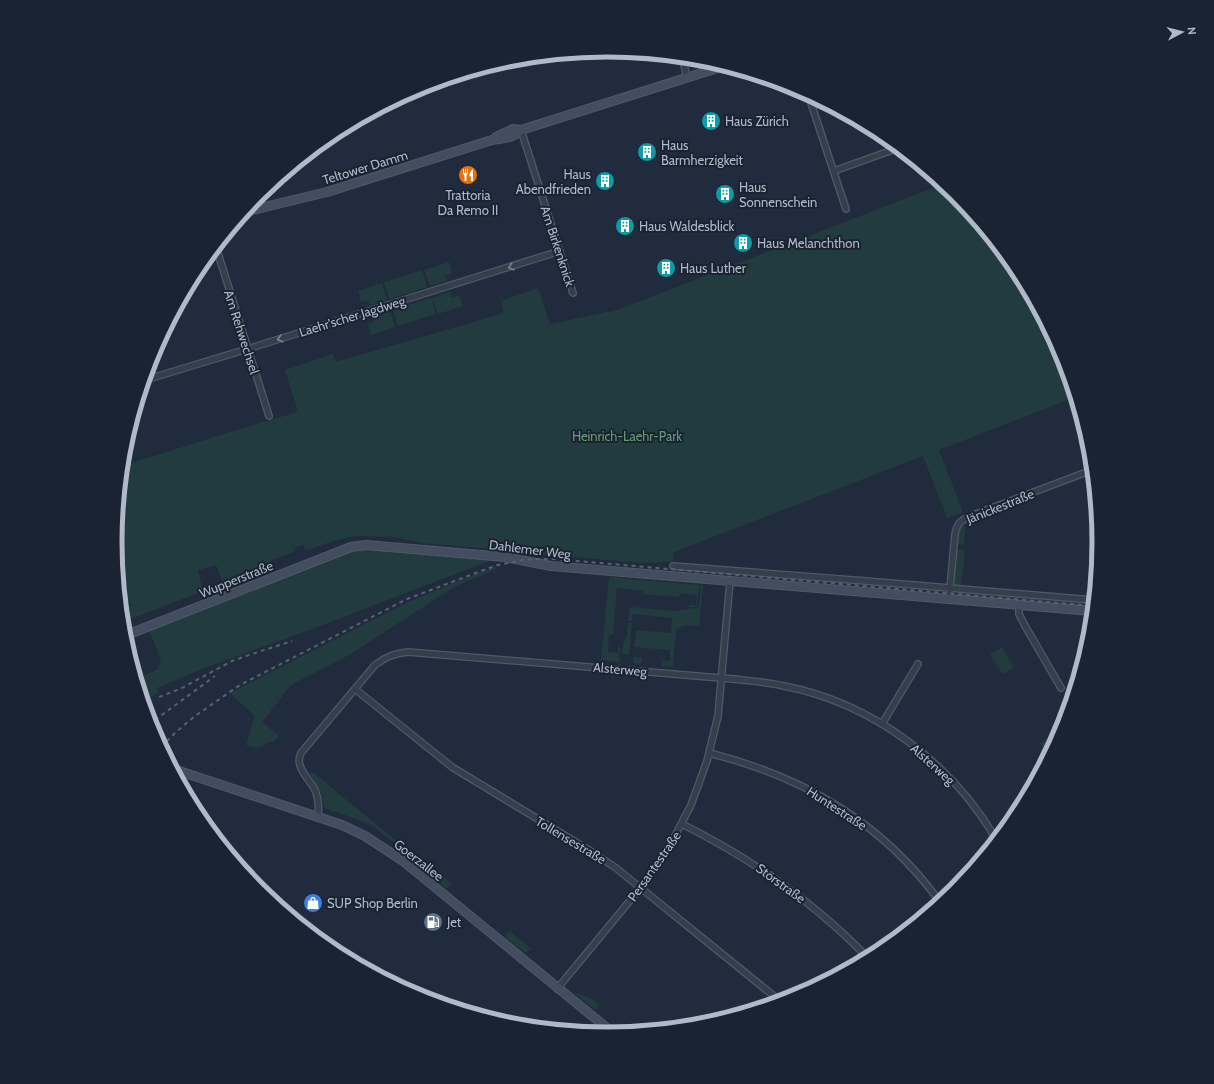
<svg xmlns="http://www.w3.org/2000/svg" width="1214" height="1084" font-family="Cabin,sans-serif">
<rect width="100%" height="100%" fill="#202c3d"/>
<!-- green -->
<g fill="#223b3e">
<path d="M943,184L955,194L1016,269L1062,354L1075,397L939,450L963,512L947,518L923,456L674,552L673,562L639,563L542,554L539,553L422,543L394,537L359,536L349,537L330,542L306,551L303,545L293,548L294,552L271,560L272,565L223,583L216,565L198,570L203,591L123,622L122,611L131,605L119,582L116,553L123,548L116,534L122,466L259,423L298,412L285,370L333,354L336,362L504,313L501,301L538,288L550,324L617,310Z"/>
<path d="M449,262L452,273L445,276L447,281L430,286L424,270Z"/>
<path d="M422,270L427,287L389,299L384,282Z"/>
<path d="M382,283L387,300L370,305L368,300L361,302L358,291Z"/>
<path d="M450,292L452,298L459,295L463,306L438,314L432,298Z"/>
<path d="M431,298L436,314L398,326L393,310Z"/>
<path d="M390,311L395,327L371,335L368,324L374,322L373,316Z"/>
<path d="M962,526H966L964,545L957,544L959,531Z"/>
<path d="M369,548L492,560L312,629L202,669L157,688L158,694L144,699L151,718L156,717L162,732L157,738L152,730L137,678L157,670L161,659L149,631L179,618L359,549Z"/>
<path d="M957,549L965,550L961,585H954Z"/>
<path d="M496,567V569L456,586L349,655L295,683L288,689L262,722L279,736L273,742H268C260,750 255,747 246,745L255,716L230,693L408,602L481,572Z"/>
<path d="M609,577L699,585L697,606L695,607H689V605H696L697,595L680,593L679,597L643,594V591L617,588L613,634H609L608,652L618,653V646L620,647L619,662L601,660Z"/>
<path d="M701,585L703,586L699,626L686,625L676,629L673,667L661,666L662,660L670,661V650L635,647L634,657L642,658L641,664L633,663L636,630L671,633L672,618L633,614L632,621L628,620L630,607L675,611L687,609L697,608L699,606Z"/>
<path d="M960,591L988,594L989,599L957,597V592H960Z"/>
<path d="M997,594H1000L1002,596L1093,603L1092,608L995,599V596Z"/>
<path d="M628,623H632L629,655L622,654L623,645L627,634Z"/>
<path d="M1002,647L1014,668L1002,674L990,654Z"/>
<path d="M1053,736L1056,741L1048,756L1040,743Z"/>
<path d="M309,772L314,773L400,844C389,843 381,830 371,825C356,819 341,813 325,809L320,790Z"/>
<path d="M429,865L451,883L448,887L446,888L426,871V869Z"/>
<path d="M510,931L531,949L526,953L506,938V935Z"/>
<path d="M573,992L593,999L600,1005L597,1009H594Z"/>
</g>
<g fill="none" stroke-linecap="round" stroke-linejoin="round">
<!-- minor casing -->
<g stroke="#4f5967" stroke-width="8">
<g id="minor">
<path d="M682,57L687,77"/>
<path d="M808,94L846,209"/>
<path d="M521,130L573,293"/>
<path d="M834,171L898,148"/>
<path d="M216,247L269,416"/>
<path d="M145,380L257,346L560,251"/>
<path d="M673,566L866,581L1093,600"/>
<path d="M949,599L955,534C957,524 959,522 968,517L1092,470"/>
<path d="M1019,605V614L1024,624L1061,688"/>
<path d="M355,689L452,767L592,852L616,868L780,1001"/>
<path d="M882,724L918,664"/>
<path d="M709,753C804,777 882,822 940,902"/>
<path d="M318,818C319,808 319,799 315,790C309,778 294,767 301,753L375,665C385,657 395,653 408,652L733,679C750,681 767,682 784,686C872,703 951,762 996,839"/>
<path d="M682,824C752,859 813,901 868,958"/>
<path d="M557,989L647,880L669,847L691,805L707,761L718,716L730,581"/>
</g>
</g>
<!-- secondary casing -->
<g stroke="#4f5967" stroke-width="10">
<g id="secondary">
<path d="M496,137L513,129L521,130"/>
<path d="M244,212L327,192L492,140C503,138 512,139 521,130L724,66"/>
<path d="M124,636L351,547L366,545L505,557L551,566L1092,611"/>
<path d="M173,769L342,825L365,836L403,861L613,1033"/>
</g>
</g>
<!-- minor -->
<use href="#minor" stroke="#343e4d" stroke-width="5.5"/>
<!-- secondary -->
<use href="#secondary" stroke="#424d60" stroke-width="8"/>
<!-- rail -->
<g stroke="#566274" stroke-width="2" stroke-dasharray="4 4" stroke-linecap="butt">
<path d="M159,697L180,689L232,661L246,656L292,641"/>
<path d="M155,720L215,676"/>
<path d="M161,747L175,733L195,716L240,685L407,599L481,571L498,565L523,560L542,559H554L1093,606"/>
</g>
</g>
<!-- one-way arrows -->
<defs><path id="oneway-chevron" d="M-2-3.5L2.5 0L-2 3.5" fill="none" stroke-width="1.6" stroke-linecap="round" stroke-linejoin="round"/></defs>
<g stroke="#788291">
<use href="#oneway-chevron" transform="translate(511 267) rotate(163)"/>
<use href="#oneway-chevron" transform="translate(280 339) rotate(163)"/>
</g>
<!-- icons -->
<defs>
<g id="building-disc" transform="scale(1)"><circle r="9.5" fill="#0f9aa8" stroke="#1a2331"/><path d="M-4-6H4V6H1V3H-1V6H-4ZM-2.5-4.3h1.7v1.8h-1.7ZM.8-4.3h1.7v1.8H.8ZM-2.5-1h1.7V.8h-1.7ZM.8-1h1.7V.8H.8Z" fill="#fff"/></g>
<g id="restaurant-disc" transform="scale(1)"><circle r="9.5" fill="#e8710a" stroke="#1a2331"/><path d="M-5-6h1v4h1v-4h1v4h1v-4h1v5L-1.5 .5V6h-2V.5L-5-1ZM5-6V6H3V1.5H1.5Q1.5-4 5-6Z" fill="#fff"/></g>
<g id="shop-disc" transform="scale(1)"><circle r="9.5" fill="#3f7fe0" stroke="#1a2331"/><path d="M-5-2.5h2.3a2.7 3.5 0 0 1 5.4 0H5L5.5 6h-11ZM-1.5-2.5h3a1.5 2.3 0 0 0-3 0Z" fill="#fff"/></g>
<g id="fuel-disc" transform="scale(1)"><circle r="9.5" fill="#5c6f8a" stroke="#1a2331"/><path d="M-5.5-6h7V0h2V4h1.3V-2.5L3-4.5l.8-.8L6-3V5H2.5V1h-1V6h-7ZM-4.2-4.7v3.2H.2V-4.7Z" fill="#fff"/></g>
</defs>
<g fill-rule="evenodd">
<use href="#building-disc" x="711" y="121"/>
<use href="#building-disc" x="647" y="152"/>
<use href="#restaurant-disc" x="468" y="175"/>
<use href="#building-disc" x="605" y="181"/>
<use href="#building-disc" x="725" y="194"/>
<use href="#building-disc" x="625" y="226"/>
<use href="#building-disc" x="743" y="243"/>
<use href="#building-disc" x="666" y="268"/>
<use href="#shop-disc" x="313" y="903"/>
<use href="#fuel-disc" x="433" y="922"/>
</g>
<g text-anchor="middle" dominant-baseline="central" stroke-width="4" stroke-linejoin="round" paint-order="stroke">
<!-- poi labels -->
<g font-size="13" fill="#afb9c9" stroke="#1a2331" text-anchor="start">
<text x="725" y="121">Haus Zürich</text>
<text x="661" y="145">Haus<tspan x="661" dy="15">Barmherzigkeit</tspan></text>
<text x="591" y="174" text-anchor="end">Haus<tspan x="591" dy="15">Abendfrieden</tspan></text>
<text x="739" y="187">Haus<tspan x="739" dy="15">Sonnenschein</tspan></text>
<text x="468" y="195" text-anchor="middle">Trattoria<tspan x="468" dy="15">Da Remo II</tspan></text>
<text x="639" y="226">Haus Waldesblick</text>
<text x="757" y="243">Haus Melanchthon</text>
<text x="680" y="268">Haus Luther</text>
<text x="327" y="903">SUP Shop Berlin</text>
<text x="447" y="922">Jet</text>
</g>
<!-- street labels -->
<g font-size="13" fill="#afb9c9" stroke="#1a2331">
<text transform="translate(365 167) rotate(-17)">Teltower Damm</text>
<text transform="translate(558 246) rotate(72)">Am Birkenknick</text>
<text transform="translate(352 316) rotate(-17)">Laehr'scher Jagdweg</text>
<text transform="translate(242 332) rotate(72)">Am Rehwechsel</text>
<text transform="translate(1000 506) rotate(-22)">Jänickestraße</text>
<text transform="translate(530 549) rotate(7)">Dahlemer Weg</text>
<text transform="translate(236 579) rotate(-22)">Wupperstraße</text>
<text transform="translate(620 669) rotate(5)">Alsterweg</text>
<text transform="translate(933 764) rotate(42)">Alsterweg</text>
<text transform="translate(837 808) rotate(33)">Huntestraße</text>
<text transform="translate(571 840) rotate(31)">Tollensestraße</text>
<text transform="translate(419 860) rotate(38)">Goerzallee</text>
<text transform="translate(654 866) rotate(-55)">Persantestraße</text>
<text transform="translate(781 883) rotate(36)">Störstraße</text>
</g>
<!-- park labels -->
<g font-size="13" fill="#649c71" stroke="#1a2331">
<text x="627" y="436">Heinrich-Laehr-Park</text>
</g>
</g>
<!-- crop -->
<path d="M0 0H1214V1084H0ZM122 542a485 485 0 1 1 970 0a485 485 0 1 1-970 0Z" fill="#1a2331" fill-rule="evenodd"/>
<path fill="none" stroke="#afb9c9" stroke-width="5" d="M122 542a485 485 0 1 1 970 0a485 485 0 1 1-970 0Z"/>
<!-- north arrow -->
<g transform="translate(1182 32) rotate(83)" stroke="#1a2331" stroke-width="3" paint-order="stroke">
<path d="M0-3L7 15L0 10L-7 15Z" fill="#afb9c9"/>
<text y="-6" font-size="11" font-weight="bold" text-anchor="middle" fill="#afb9c9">N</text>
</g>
</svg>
